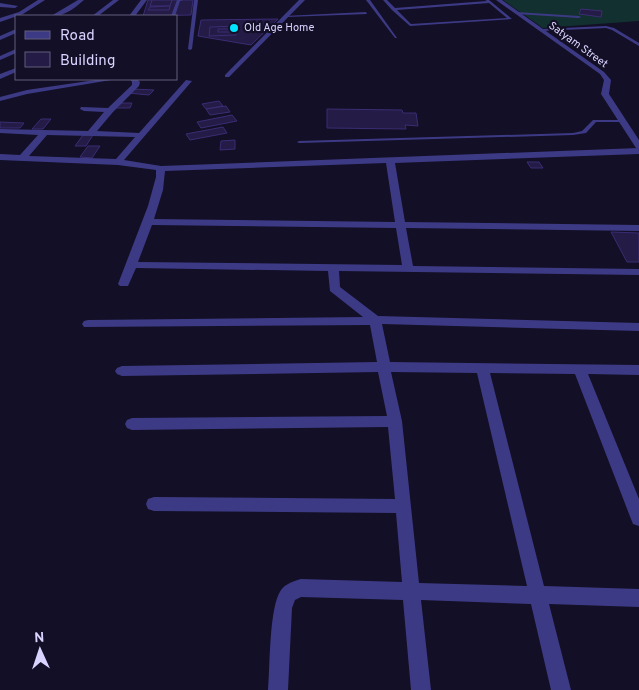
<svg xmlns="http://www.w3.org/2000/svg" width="639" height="690" font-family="Overpass,sans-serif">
<rect width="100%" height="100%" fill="#130f26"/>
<!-- green -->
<path fill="#12302f" d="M503,0H639V21L543,28Z"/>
<!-- building -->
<g fill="#241b47" stroke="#3b2d73">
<path d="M148,0H193L191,15L143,16Z"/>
<path d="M152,0H172L170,6H150Z"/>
<path d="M170,6L169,10H148L150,7Z"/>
<path d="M581,9L602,11L601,17L579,14Z"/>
<path d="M278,19L251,45L198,36L201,20Z"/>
<path d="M236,26V29H218V32H236V35L209,36L210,27Z"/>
<path d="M133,89L154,90L149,95L128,93Z"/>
<path d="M219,101L223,106L206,109L202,104Z"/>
<path d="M118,103H132L130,108H115Z"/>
<path d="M226,106L230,112L210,115L206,109Z"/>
<path d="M327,109L402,110L403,113H416L418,126L405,125L406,129L327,128Z"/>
<path d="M232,115L237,121L201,128L197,122Z"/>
<path d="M41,119H51L43,129H32Z"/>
<path d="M0,122L24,123L20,128H0Z"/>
<path d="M223,127L227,133L190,140L186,134Z"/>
<path d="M83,135H93L86,146H75Z"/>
<path d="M235,140V149L220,150L221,141Z"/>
<path d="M88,146H100L92,158L80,157Z"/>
<path d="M527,162H539L543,168H531Z"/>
<path d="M611,232L639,233V262H627Z"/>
</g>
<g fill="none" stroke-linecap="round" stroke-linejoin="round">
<!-- service -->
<g fill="#3d3a85" fill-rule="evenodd">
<path d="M177,0H183L180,1L175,16H171Z"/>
<path d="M194,0H198L192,49L190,50L188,49Z"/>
<path d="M366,0H370L397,38H395Z"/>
<path d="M383,0H387L395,8L487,1L485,0H489L512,19L410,26L392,10ZM489,3L507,18L411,24L397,10Z"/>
<path d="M366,12L367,14L286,17L284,16Z"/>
<path d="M516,12L579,16L581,17L579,18L517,14Z"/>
<path d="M606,26L614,28L639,43V46L612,30L606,28L542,31L540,30L542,29Z"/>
<path d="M593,120H621L623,121L621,122H596L586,133L573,135L299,143L297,142L299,141L573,133L582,131Z"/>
</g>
<!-- minor -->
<g fill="#3d3a85" fill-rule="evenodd">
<path d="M38,0H45L23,14L0,22V18L19,12Z"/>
<path d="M78,0H84C75,8 63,17 51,16Z"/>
<path d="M113,0H119L98,16H92Z"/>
<path d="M141,0H147L135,16H129Z"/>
<path d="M299,0H305L229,77H225V75Z"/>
<path d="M0,3L18,6L15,8L0,7Z"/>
<path d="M16,29V33L0,40V36Z"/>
<path d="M16,49V53L0,60V56Z"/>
<path d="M16,68V72L0,79V74Z"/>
<path d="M102,79H117L27,94L0,101V97L27,90Z"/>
<path d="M130,79H137L140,82L139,86L113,112L97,131L139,133L186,80L192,81L124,160L161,166L639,148V154L395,163L405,222L639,225V231L406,228L413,266L639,269V275L339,271L340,287L378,316L639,323V331L382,324L390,362L639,365V375L588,374L639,499V526L633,524L631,519L575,374L490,373L544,586L639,589V607L549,604L571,690H551L531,604L421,600L431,690H411L403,600L301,597L295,600L292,608L288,690H268C270,667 269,607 281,590C285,584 294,581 301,579L402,582L396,513L154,511L148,509L146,504L148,499L154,497L395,499L388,427L132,430L127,428L125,424L127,420L132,418L387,416L378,372L122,376L117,374L115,371L117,368L122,366L377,362L370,325L84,327L82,324L84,321L88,320L363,317L330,291L328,271L136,268L128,286H120L118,284L148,206L156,177V170L118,165L0,160V154L20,155L38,135L0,133V129L88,131L104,112L84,111L80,109L81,107L108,108L132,85V82ZM47,135L135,137L116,159L29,156ZM386,163L395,222L154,219L163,190L165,171ZM152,225L396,228L402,265L138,262ZM391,372L477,373L527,586L419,583L402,421Z"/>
</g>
<!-- tertiary -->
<path fill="#3d3a85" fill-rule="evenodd" d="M496,0H502L604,72L611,80L609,94L639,140V149L636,148L601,94L604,80L600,74Z"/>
</g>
<!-- markers -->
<circle fill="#00e5ff" stroke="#130f26" stroke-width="2" cx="234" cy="28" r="5"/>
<g text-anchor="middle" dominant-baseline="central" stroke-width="4.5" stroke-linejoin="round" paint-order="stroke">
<!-- far-poi labels -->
<g font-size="11" fill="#d9d4ff" stroke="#130f26" text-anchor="start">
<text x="244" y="28">Old Age Home</text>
</g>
<!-- far-street labels -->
<g font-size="11" fill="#d9d4ff" stroke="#130f26">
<text transform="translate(578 45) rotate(36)">Satyam Street</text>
</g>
</g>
<!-- legend -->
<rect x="15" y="15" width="162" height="65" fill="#130f26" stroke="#625e7d"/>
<rect x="25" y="31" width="25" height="8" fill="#3d3a85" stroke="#625e7d"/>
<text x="60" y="40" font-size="15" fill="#d9d4ff">Road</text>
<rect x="25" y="52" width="25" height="15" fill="#241b47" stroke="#625e7d"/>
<text x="60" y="65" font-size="15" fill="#d9d4ff">Building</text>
<!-- north arrow -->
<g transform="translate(40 650) rotate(357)" stroke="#130f26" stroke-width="4" paint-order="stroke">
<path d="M0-4L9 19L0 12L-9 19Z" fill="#d9d4ff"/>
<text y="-8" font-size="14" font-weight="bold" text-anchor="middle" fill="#d9d4ff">N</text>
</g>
</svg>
